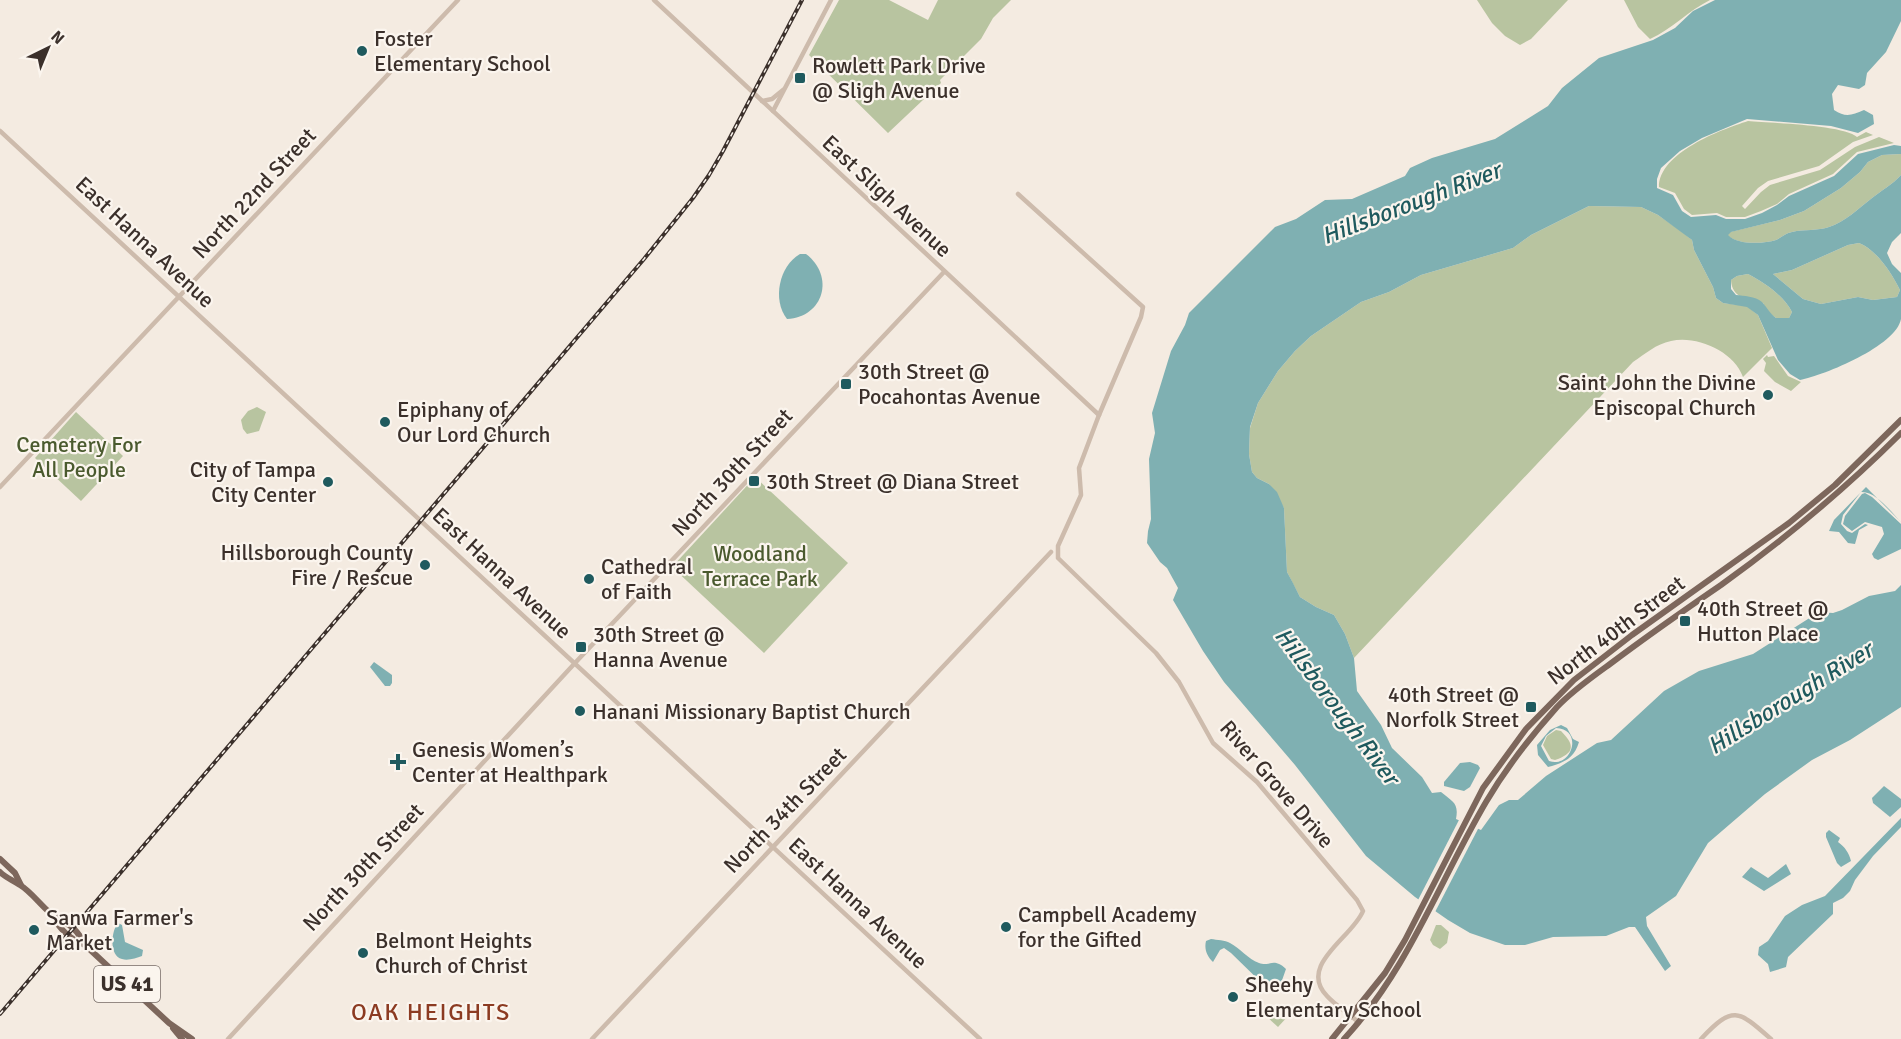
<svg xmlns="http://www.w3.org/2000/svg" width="1901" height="1039" font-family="Signika,sans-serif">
<rect width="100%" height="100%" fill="#f4ebe1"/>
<!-- green -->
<g fill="#b8c4a0">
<path d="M839,0H889L928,20L938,0H1011L993,18L981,39L940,80L941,83L888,133L809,55Z"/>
<path d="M1477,0H1568L1531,39L1520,45L1505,36L1492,23Z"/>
<path d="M1624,0H1710C1688,11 1672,29 1650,39L1638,27Z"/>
<path d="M1748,121C1769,123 1844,125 1857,137L1866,132L1873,135L1853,142L1819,166L1768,181L1758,188L1742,206L1745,209L1761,192L1770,185L1820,170L1855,147L1879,137L1894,143L1857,152L1833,174L1789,194L1777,204L1761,211L1745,217H1726L1717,213L1692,215L1684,209L1675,193L1659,187C1659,153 1720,130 1748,121Z"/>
<path d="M1901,154V175C1892,185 1882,190 1872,198C1859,208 1845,222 1829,227C1818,231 1804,229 1792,232C1786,233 1782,237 1776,240C1763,244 1737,245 1727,235L1730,232L1780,220L1804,211L1841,188L1860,172L1868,162L1882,155Z"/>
<path d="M1589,206L1641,207L1658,215L1681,231L1692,240L1694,250L1713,287L1716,298L1723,303L1747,306L1758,315L1772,348L1743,377C1734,351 1696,335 1671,341C1656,344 1645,354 1633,362L1354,658L1345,634L1334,615L1316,607L1300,597L1287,572L1284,508L1269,484L1257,478L1252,472L1249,454L1250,428L1258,403L1278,371L1295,351L1311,336L1361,302L1389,292L1421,275L1513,248L1531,235Z"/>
<path d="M1859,243C1877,250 1892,274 1900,290L1897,297L1873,300L1858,297L1821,304L1803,299L1773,274L1792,270L1848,245Z"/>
<path d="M1748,274C1765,283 1783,295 1792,312L1789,318H1776L1768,312L1763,303C1748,299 1732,299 1731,280L1737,276Z"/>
<path d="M1767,355L1768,357L1774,356L1788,376L1801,382L1791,391L1775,382L1764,371L1766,363L1763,359Z"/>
<path d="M257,407L266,412L259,431L247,434L243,429L241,420L248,411Z"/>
<path d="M76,412L123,456L81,501L35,458Z"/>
<path d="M755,477L848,563L764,653L672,567Z"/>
<path d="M1556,730L1561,731C1574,744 1576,753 1555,760L1551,759L1543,745L1547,736Z"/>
<path d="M1436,925H1441L1449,932L1447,943L1440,949L1433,945L1430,940Z"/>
<path d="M1277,1004L1289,1015L1278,1027L1266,1016Z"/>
</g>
<!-- water -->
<g fill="#7fb0b2" fill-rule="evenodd">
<path d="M1715,0H1901V21L1886,52L1867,73L1865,85L1859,89L1838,85L1832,94L1834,110C1846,118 1852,115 1864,110L1873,115L1874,124L1858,133L1831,126L1747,119L1702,138L1680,151L1661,168L1657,179V188L1673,195L1682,211L1691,217L1716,215L1726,219H1745L1762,213L1777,205L1789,196L1834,176L1858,154L1894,145L1901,146V154L1882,155L1868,162L1860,172L1841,188L1804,211L1780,220L1731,232L1728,235C1737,245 1763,244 1776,240C1782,237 1786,233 1792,232C1804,229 1818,231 1829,227C1845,222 1859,208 1872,198C1882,190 1892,185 1901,175V233L1892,242L1887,253L1892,264L1901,273C1901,287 1901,305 1901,319C1896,346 1825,375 1800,380L1790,374L1778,360L1758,315L1747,307L1723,303L1716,298L1713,287L1694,250L1692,240L1658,215L1641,207L1589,206L1531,235L1513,248L1421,275L1389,292L1361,302L1311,336L1295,351L1278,371L1258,403L1250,427L1249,454L1252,472L1257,478L1269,484L1277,492L1284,508L1287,572L1293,583L1300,597L1316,607L1334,615L1345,634L1354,658L1357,691L1381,725L1392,748L1422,777L1432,793L1441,792C1453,802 1459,803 1456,819L1481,830L1499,805L1509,800H1518L1546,776L1597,743L1611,740L1664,691L1699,671L1753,654L1819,612L1833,613L1842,610L1869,596L1895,591L1901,585V707L1850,740L1812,760L1765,794L1708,843L1676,896L1646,917L1647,926L1671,966L1665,971L1635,927H1629L1606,936L1553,937L1525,945H1505L1470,933L1448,920L1415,897L1366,856L1295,765L1224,682L1203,651L1173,600L1178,588L1167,568L1160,562L1147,543L1148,531L1151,519L1149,459L1155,433L1152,413L1171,351L1185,325L1189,313L1275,227L1296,219L1325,200L1352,199L1405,176L1410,168L1432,158L1495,139L1548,106L1562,88L1599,58L1653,40L1675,28L1693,11ZM1859,243C1877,250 1892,274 1900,290L1897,297L1873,300L1858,297L1821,304L1803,299L1773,274L1792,270L1848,245ZM1748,274C1765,283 1783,295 1792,312L1789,318H1776C1769,313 1767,307 1762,302C1755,296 1744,296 1736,295L1731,289V280L1737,276Z"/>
<path d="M800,254H806C835,276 824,317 787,319C772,300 779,266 800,254Z"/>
<path d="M1866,487L1901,522C1891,512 1876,491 1861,492L1843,515L1841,524L1847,531L1852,533L1865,524L1868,525L1859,530L1855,544L1848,543L1839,532L1829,531L1834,520Z"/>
<path d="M1865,493L1872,497L1901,524V549L1878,560L1874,558L1872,554L1884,534L1882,527L1865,522L1852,531L1843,524L1845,516L1862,494Z"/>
<path d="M374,662L392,675V683L390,686H385L370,667Z"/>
<path d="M1561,725L1567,728L1573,739L1579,742C1574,759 1563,763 1548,767L1538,755L1537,745L1550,730ZM1556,728C1584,729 1572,769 1549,761L1541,746L1546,736Z"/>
<path d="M1470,762L1478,765L1480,768L1470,787L1464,791L1444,786V782L1460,763Z"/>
<path d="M1884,786L1901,799V807L1890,817L1873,803L1872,798Z"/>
<path d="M1901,818V827L1873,856L1855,880L1850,891L1843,898L1833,903V914L1788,957L1786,967L1770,972L1768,964L1758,955L1759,947L1768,941L1785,916L1802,905L1825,896Z"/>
<path d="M1829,830L1840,838L1838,842C1845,847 1849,853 1851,861L1841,867L1837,863L1826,837V833Z"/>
<path d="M1786,864L1791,874L1764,891L1742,877L1751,867L1768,878Z"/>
<path d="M118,923L122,925L125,942L143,950L142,956C136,958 128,961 122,959C109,956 111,931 118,923Z"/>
<path d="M1211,939C1217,940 1225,940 1230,943C1240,948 1248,959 1259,963C1270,967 1273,957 1286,969L1280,986L1271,992L1231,953L1224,948L1220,950L1213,962C1207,956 1204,949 1206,941Z"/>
</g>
<!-- pier -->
<path fill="#f4ebe1" d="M1460,818L1479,827L1434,914L1417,902Z"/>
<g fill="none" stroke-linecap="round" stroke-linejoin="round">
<!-- minor -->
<g stroke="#cdbbac" stroke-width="4.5">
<path d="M654,0L1099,415"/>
<path d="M762,101L772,99L783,90"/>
<path d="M773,111L831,0"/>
<path d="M0,131L980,1039"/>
<path d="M1018,194L1143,307L1141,317L1099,415L1079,468L1081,495L1058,546V558L1156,653L1179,682L1213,743L1257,782L1357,900L1363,911C1353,937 1297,965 1327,996C1336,1006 1349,1013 1359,1023"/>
<path d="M0,487L458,0"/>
<path d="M228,1039L575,663L944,272"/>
<path d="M592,1039L1051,552"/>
<path d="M1701,1039C1733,1005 1738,1010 1771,1039"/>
</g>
<!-- major -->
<g stroke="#7d675c" stroke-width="6">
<path d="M0,859L15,873L21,885"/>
<path d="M0,872C6,878 13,880 20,885C30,891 39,903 48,911C65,926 73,921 85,945L169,1023L192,1039"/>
<path d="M51,914C60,929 69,939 85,945"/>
<path d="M173,1028L182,1039"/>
<path d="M1332,1039L1385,973L1405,940L1483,788L1526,729L1574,680L1632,635L1789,523L1835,485L1901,420"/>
<path d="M1344,1039C1408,970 1439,882 1486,802C1506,768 1531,736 1557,707C1572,691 1592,677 1610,664C1646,637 1683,611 1721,585C1785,539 1845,489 1901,433"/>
</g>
<!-- rail casing -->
<g stroke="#3b302b" stroke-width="4">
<path id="rail" d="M0,1014L644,259L693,198L709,175L723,151L802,0"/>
</g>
<!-- rail -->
<use href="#rail" stroke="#fbf5ee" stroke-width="1.5" stroke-dasharray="4.5" stroke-linecap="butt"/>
</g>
<!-- markers -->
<g fill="#1f5a5e" stroke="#fbf5ee" stroke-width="2">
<circle cx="362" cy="51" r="6"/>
<rect x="794" y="72" width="12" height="12" rx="3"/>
<rect x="840" y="378" width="12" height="12" rx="3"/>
<circle cx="1768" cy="395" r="6"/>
<circle cx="385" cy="422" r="6"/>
<rect x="748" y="475" width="12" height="12" rx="3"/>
<circle cx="328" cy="482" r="6"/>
<circle cx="425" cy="565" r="6"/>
<circle cx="589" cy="579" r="6"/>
<rect x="1679" y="615" width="12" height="12" rx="3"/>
<rect x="575" y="641" width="12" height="12" rx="3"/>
<rect x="1525" y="701" width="12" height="12" rx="3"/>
<circle cx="580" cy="711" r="6"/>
<path d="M395 753h6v6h6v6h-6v6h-6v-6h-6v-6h6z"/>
<circle cx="1006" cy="927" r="6"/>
<circle cx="34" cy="930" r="6"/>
<circle cx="363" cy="953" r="6"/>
<circle cx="1233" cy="997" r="6"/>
</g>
<g text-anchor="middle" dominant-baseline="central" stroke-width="4.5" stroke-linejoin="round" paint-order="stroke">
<!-- shield labels -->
<rect fill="#fbf5ee" stroke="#756b66" stroke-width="1.5" x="94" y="966" width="66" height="36" rx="4.5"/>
<g font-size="21" font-weight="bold" fill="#3b302b">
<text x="127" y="984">US 41</text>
</g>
<!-- poi labels -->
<g font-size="22" fill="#3b302b" stroke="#fbf5ee" text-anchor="start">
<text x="374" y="38">Foster<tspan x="374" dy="25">Elementary School</tspan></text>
<text x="812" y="65">Rowlett Park Drive<tspan x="812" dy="25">@ Sligh Avenue</tspan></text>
<text x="858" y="371">30th Street @<tspan x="858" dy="25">Pocahontas Avenue</tspan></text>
<text x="1756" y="382" text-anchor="end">Saint John the Divine<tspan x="1756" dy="25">Episcopal Church</tspan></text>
<text x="397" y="409">Epiphany of<tspan x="397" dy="25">Our Lord Church</tspan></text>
<text x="316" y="469" text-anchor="end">City of Tampa<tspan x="316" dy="25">City Center</tspan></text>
<text x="766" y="481">30th Street @ Diana Street</text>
<text x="413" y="552" text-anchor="end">Hillsborough County<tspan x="413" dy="25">Fire / Rescue</tspan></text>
<text x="601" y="566">Cathedral<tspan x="601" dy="25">of Faith</tspan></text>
<text x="1697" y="608">40th Street @<tspan x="1697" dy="25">Hutton Place</tspan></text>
<text x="593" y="634">30th Street @<tspan x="593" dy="25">Hanna Avenue</tspan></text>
<text x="1519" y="694" text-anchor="end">40th Street @<tspan x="1519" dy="25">Norfolk Street</tspan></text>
<text x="592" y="711">Hanani Missionary Baptist Church</text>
<text x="412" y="749">Genesis Women’s<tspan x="412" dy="25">Center at Healthpark</tspan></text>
<text x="1018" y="914">Campbell Academy<tspan x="1018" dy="25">for the Gifted</tspan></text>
<text x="46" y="917">Sanwa Farmer's<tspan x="46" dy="25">Market</tspan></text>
<text x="375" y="940">Belmont Heights<tspan x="375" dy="25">Church of Christ</tspan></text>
<text x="1245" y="984">Sheehy<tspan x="1245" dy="25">Elementary School</tspan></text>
</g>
<!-- street labels -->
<g font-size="22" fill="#3b302b" stroke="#fbf5ee">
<text transform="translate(254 193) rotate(-47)">North 22nd Street</text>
<text transform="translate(887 196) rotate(43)">East Sligh Avenue</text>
<text transform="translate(145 242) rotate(43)">East Hanna Avenue</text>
<text transform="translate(732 472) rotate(-47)">North 30th Street</text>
<text transform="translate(502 573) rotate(43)">East Hanna Avenue</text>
<text transform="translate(1616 630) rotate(-37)">North 40th Street</text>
<text transform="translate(1277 784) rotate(49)">River Grove Drive</text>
<text transform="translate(785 810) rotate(-46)">North 34th Street</text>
<text transform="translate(363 867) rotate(-47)">North 30th Street</text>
<text transform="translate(858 903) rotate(43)">East Hanna Avenue</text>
</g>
<!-- park labels -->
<g font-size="22" fill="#4a5a2e" stroke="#fbf5ee">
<text x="79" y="444">Cemetery For<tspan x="79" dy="25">All People</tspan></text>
<text x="760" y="553">Woodland<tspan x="760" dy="25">Terrace Park</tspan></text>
</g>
<!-- water labels -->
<g font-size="24" font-style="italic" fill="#1f5a5e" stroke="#fbf5ee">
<text transform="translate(1411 203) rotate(-21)">Hillsborough River</text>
<text transform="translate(1790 698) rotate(-32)">Hillsborough River</text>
<text transform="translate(1337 706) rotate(53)">Hillsborough River</text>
</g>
<!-- neighbourhood labels -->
<g font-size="24" letter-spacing="1.5" fill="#8c3b22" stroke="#fbf5ee">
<text x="431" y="1012">OAK HEIGHTS</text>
</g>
</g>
<!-- north arrow -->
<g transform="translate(48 48) rotate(43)" stroke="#fbf5ee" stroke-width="4.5" paint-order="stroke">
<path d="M0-4.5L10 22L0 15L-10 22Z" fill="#3b302b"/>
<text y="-9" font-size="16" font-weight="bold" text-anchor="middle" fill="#3b302b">N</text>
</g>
</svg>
